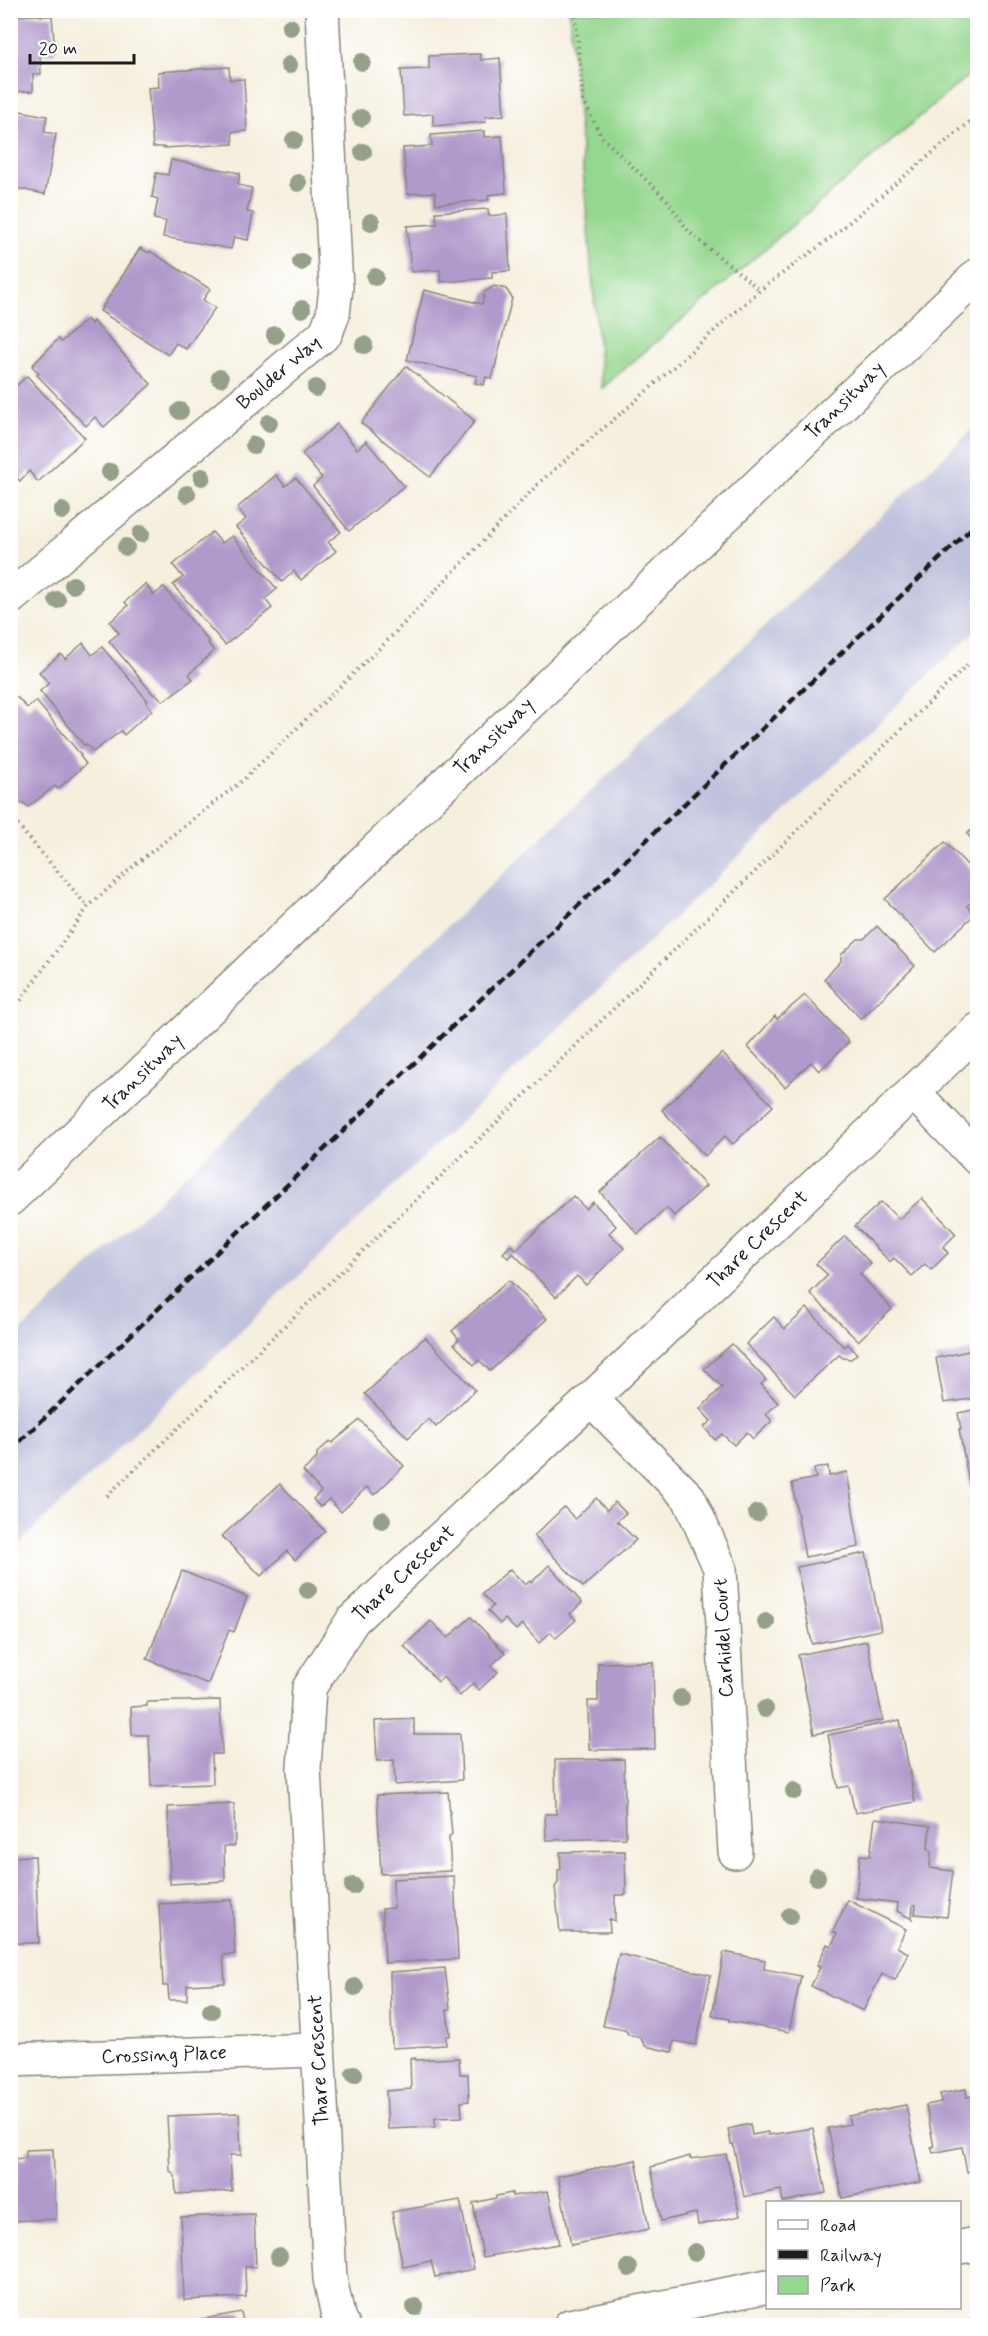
<svg xmlns="http://www.w3.org/2000/svg" width="988" height="2336" font-family="Mynerve,sans-serif">
<rect width="100%" height="100%" fill="#fff"/>
<filter id="ink" filterUnits="userSpaceOnUse"><feTurbulence type="fractalNoise" baseFrequency=".0167" numOctaves="2"/><feDisplacementMap in="SourceGraphic" scale="12" xChannelSelector="R" yChannelSelector="G"/><feConvolveMatrix kernelMatrix="1 2 1 2 8 2 1 2 1" color-interpolation-filters="sRGB"/></filter>
<filter id="wash" filterUnits="userSpaceOnUse"><feTurbulence type="fractalNoise" baseFrequency=".008" numOctaves="4" result="noise"/><feDisplacementMap in="SourceGraphic" scale="24" xChannelSelector="R" yChannelSelector="G"/><feGaussianBlur stdDeviation="1.35" result="paint"/><feColorMatrix in="noise" values="0 0 0 0 0 0 0 0 0 0 0 0 0 0 0 0 0 1.4 0 .05"/><feComposite in="paint" operator="in"/></filter>
<g filter="url(#wash)">
<rect width="100%" height="100%" fill="#f5efde"/>
<!-- industrial -->
<path fill="#c1c2dd" d="M977,425V629L11,1551V1340Z"/>
<!-- green -->
<path fill="#94d78e" stroke="#587a55" stroke-width="1.5" d="M569,11H977V68L602,388Z"/>
<g id="blocks">
<!-- building -->
<g fill="#b09acb">
<path d="M41,15V16H52L55,53L40,54L41,74H33V91L10,92V16Z"/>
<path d="M480,54L481,60L500,58L504,115L485,117L486,122L433,126V114L404,116L401,70L429,69V56Z"/>
<path d="M229,67L230,80L244,79L247,131L232,132L233,144L163,148V147H153L148,88L159,87L158,72Z"/>
<path d="M10,109L47,116L44,132L56,134L45,194L10,187Z"/>
<path d="M484,131V137L502,136L506,193L488,195L489,200L436,204L435,192L407,194L403,148L432,146L431,135Z"/>
<path d="M171,160L240,173L238,185L252,188L247,212L253,213L248,240L234,237L231,249L163,237L166,221L154,219L158,199L152,197L156,173L168,175Z"/>
<path d="M488,209L489,216L507,214L510,271L492,272V278L441,282L440,270L411,272L407,226L437,224L436,212Z"/>
<path d="M140,248L149,253L150,251L210,289L203,300L215,308L186,349L176,343L168,355L100,311Z"/>
<path d="M494,286L506,289L512,298L492,379L486,377L484,385L475,383L477,376L407,360L424,290L482,304L485,292Z"/>
<path d="M87,319L91,324L93,321L151,384L104,427L95,417L86,426L37,375L39,373L32,366L58,339L61,342Z"/>
<path d="M406,366L475,421L430,477L361,423Z"/>
<path d="M27,376L85,438L38,482L29,471L20,481L10,471V384L14,388Z"/>
<path d="M337,424L357,449L366,441L404,486L349,531L313,486L322,478L302,454Z"/>
<path d="M276,475L285,486L296,478L341,532L328,542L336,551L301,580L294,571L282,582L236,527L246,519L237,508Z"/>
<path d="M212,532L222,543L232,536L277,589L265,599L272,608L225,645L173,585L183,577L173,565Z"/>
<path d="M145,584L154,595L164,587L209,642L208,643L214,651L189,674L193,679L163,701L156,694L154,695L109,641L119,633L110,622L128,606L125,602Z"/>
<path d="M83,643L92,655L102,647L148,701L146,702L152,710L124,735L121,731L93,752L86,744L84,745L40,691L49,683L39,672L61,654L65,659Z"/>
<path d="M17,697L27,708L36,701L81,755L80,756L86,764L58,789L55,786L28,807L24,803L22,804L10,790V702Z"/>
<path d="M978,824V845L967,834Z"/>
<path d="M945,842L978,876V896L967,906L975,914L935,952L885,899Z"/>
<path d="M877,926L915,966L861,1019L824,979L841,961V955L858,939H864Z"/>
<path d="M805,995L849,1042L819,1071L811,1062L785,1087L748,1047L775,1016L777,1019Z"/>
<path d="M722,1053L773,1106L733,1144L725,1136L705,1156L662,1110Z"/>
<path d="M660,1137L706,1186L674,1216L667,1208L638,1234L600,1192Z"/>
<path d="M573,1196L586,1209L593,1202L616,1226L609,1233L624,1248L586,1285L577,1276L556,1297L513,1253L508,1258L503,1253L511,1245L516,1250Z"/>
<path d="M922,1198L956,1234L943,1247L948,1253L931,1270L925,1264L912,1276L894,1258L890,1262L855,1226L881,1202L899,1219Z"/>
<path d="M845,1236L871,1264L860,1274L892,1309L858,1341L810,1293L828,1275L816,1264Z"/>
<path d="M509,1280L547,1319L490,1371L479,1360L474,1365L454,1344L459,1339L452,1331Z"/>
<path d="M807,1308L844,1347L848,1344L857,1354L851,1359L843,1358L839,1355L795,1395L746,1344L774,1317L785,1329Z"/>
<path d="M425,1337L475,1390L436,1427L429,1419L408,1438L365,1394Z"/>
<path d="M732,1344L766,1380L761,1384L778,1403L766,1414L772,1421L753,1439L747,1432L734,1445L722,1434L715,1440L704,1427L711,1421L700,1409L722,1387L704,1369Z"/>
<path d="M978,1349V1398L944,1403L936,1358Z"/>
<path d="M978,1409V1486L970,1488L959,1429H961L958,1413Z"/>
<path d="M360,1420L404,1466L374,1495L367,1487L341,1512L329,1499L320,1507L313,1499L321,1491L303,1471L317,1458V1453L330,1441L332,1443Z"/>
<path d="M828,1466L829,1476L847,1472L859,1547L805,1557L792,1483L816,1478L814,1469Z"/>
<path d="M280,1484L325,1531L295,1560L287,1551L261,1576L222,1536Z"/>
<path d="M978,1497V1538H976L969,1499Z"/>
<path d="M596,1498L607,1510L615,1502L626,1513L617,1521L636,1540L583,1587L534,1536L564,1507L575,1519Z"/>
<path d="M866,1553L881,1630L812,1644L797,1567Z"/>
<path d="M549,1565L582,1603L570,1614L576,1620L556,1638L551,1632L539,1643L522,1624L516,1630L505,1619L500,1624L488,1611L493,1606L482,1594L510,1569L525,1585L530,1581L531,1583Z"/>
<path d="M182,1571L247,1597L234,1632L229,1630L208,1684L147,1659Z"/>
<path d="M471,1617L505,1653L491,1666L498,1672L479,1690L473,1683L460,1696L443,1677L438,1682L404,1646L431,1621L448,1638Z"/>
<path d="M867,1641L883,1720L814,1734L798,1655Z"/>
<path d="M653,1662L655,1749L589,1750L588,1701H598V1663Z"/>
<path d="M220,1700L222,1754H212L213,1784L151,1786L149,1735H132L131,1707L147,1706V1702Z"/>
<path d="M414,1719V1734H460L462,1780L395,1785L394,1760L377,1761L375,1721Z"/>
<path d="M900,1720L915,1802L855,1813L849,1786L838,1788L828,1735Z"/>
<path d="M624,1759L626,1838L546,1840L545,1814H556L555,1760Z"/>
<path d="M448,1792L452,1834L449,1837L451,1871L381,1874L377,1795Z"/>
<path d="M234,1804L235,1846H224L225,1881L170,1884L168,1807Z"/>
<path d="M875,1818L930,1826L928,1848L931,1852L930,1868L953,1871L947,1917L915,1914L916,1905H913L912,1919L897,1911L898,1903L856,1898L860,1855L870,1856Z"/>
<path d="M625,1851L626,1895H615V1921L609,1919L610,1932H560L555,1887L558,1883V1870H561L560,1852Z"/>
<path d="M35,1856L39,1943H12L10,1857Z"/>
<path d="M454,1876L458,1959L385,1963L382,1909L394,1908L393,1879Z"/>
<path d="M232,1900L235,1954L223,1955L225,1983L187,1985V2000H169L168,1986H163L159,1904Z"/>
<path d="M848,1900L906,1929L897,1947L908,1953L895,1980L882,1974L863,2011L811,1986L820,1967L817,1966L827,1944L831,1946L837,1934L833,1931Z"/>
<path d="M724,1952L765,1960L764,1969L801,1976L789,2032L729,2021V2019L712,2016Z"/>
<path d="M619,1954L711,1975L696,2045L674,2041L672,2052L645,2046L640,2037L629,2035L625,2030L603,2026Z"/>
<path d="M445,1968L450,2009L447,2010L450,2036H446V2045L392,2048L390,1972Z"/>
<path d="M415,2058V2060L459,2058L460,2074H468L469,2101L461,2102L462,2117L435,2118V2127L388,2129L386,2091L411,2089L410,2059Z"/>
<path d="M966,2089L967,2097L978,2095V2170L967,2172L962,2147L933,2153L931,2147H934L926,2105L941,2102L940,2094Z"/>
<path d="M906,2105L921,2182L842,2198L828,2128L850,2124L848,2116Z"/>
<path d="M239,2113L241,2155H230L232,2191L176,2194L175,2176L170,2171L167,2116Z"/>
<path d="M750,2124L752,2135L768,2132V2135L813,2128L826,2193L783,2202L781,2190L744,2197L733,2144H731L728,2129Z"/>
<path d="M53,2149L56,2219L10,2221V2159L26,2158V2150Z"/>
<path d="M726,2154L740,2216L698,2225L696,2213L661,2221L651,2167L690,2156V2159Z"/>
<path d="M636,2160L649,2229L571,2245L558,2176Z"/>
<path d="M548,2191L559,2244L483,2257L473,2203L496,2198V2196L512,2193V2196Z"/>
<path d="M460,2200L474,2269L435,2277L431,2261L403,2267L392,2212Z"/>
<path d="M254,2214L256,2267H245L246,2297L184,2300L181,2217Z"/>
<path d="M241,2312L244,2325H176V2324Z"/>
<path d="M978,2318V2325H946V2324Z"/>
</g>
</g>
</g>
<g filter="url(#ink)">
<use href="#blocks" fill-opacity="0" stroke="#88867d" stroke-width="1.5"/>
<g fill="none" stroke-linecap="round" stroke-linejoin="round">
<!-- minor casing -->
<g stroke="#88867d" stroke-width="36">
<g id="minor">
<path d="M10,598L326,333L333,314L336,288L322,10"/>
<path d="M913,1092L978,1159"/>
<path d="M10,1199L978,275"/>
<path d="M591,1399L689,1498L720,1568L735,1852"/>
<path d="M10,2060L318,2050"/>
<path d="M960,2247L978,2244"/>
<path d="M343,2326L339,2320L330,2279L304,1768L309,1688L353,1620L591,1399L978,1030"/>
<path d="M570,2326L768,2286"/>
</g>
</g>
<!-- path -->
<g stroke="#88867d" stroke-width="4" stroke-dasharray="1.5 4.5" stroke-linecap="butt">
<path d="M575,10L583,100L601,136L667,200L689,232L760,290"/>
<path d="M10,816L88,907"/>
<path d="M10,1015L88,907L137,863L242,781L383,645L542,480L632,404L760,290L829,239L978,115"/>
<path d="M107,1496L464,1154L978,655"/>
</g>
<!-- minor -->
<use href="#minor" stroke="#fff" stroke-width="33"/>
<!-- rail -->
<path stroke="#1c1c1c" stroke-width="4.5" stroke-dasharray="9 4.5" stroke-linecap="butt" d="M10,1451L978,522"/>
</g>
<!-- trees -->
<g fill="#959f89">
<circle cx="290" cy="27" r="9"/>
<circle cx="362" cy="62" r="9"/>
<circle cx="289" cy="65" r="9"/>
<circle cx="361" cy="118" r="9"/>
<circle cx="294" cy="140" r="9"/>
<circle cx="363" cy="152" r="9"/>
<circle cx="298" cy="183" r="9"/>
<circle cx="371" cy="222" r="9"/>
<circle cx="301" cy="262" r="9"/>
<circle cx="375" cy="277" r="9"/>
<circle cx="302" cy="309" r="9"/>
<circle cx="275" cy="335" r="9"/>
<circle cx="364" cy="345" r="9"/>
<circle cx="220" cy="378" r="9"/>
<circle cx="316" cy="388" r="9"/>
<circle cx="180" cy="411" r="9"/>
<circle cx="269" cy="423" r="9"/>
<circle cx="254" cy="445" r="9"/>
<circle cx="110" cy="472" r="9"/>
<circle cx="202" cy="477" r="9"/>
<circle cx="187" cy="494" r="9"/>
<circle cx="62" cy="511" r="9"/>
<circle cx="141" cy="534" r="9"/>
<circle cx="126" cy="547" r="9"/>
<circle cx="73" cy="585" r="9"/>
<circle cx="57" cy="600" r="9"/>
<circle cx="757" cy="1513" r="9"/>
<circle cx="382" cy="1520" r="9"/>
<circle cx="308" cy="1590" r="9"/>
<circle cx="766" cy="1622" r="9"/>
<circle cx="681" cy="1698" r="9"/>
<circle cx="765" cy="1709" r="9"/>
<circle cx="794" cy="1791" r="9"/>
<circle cx="817" cy="1877" r="9"/>
<circle cx="353" cy="1886" r="9"/>
<circle cx="790" cy="1916" r="9"/>
<circle cx="355" cy="1987" r="9"/>
<circle cx="211" cy="2011" r="9"/>
<circle cx="354" cy="2074" r="9"/>
<circle cx="695" cy="2252" r="9"/>
<circle cx="279" cy="2256" r="9"/>
<circle cx="629" cy="2268" r="9"/>
<circle cx="415" cy="2307" r="9"/>
</g>
</g>
<g text-anchor="middle" dominant-baseline="central" stroke-width="5" stroke-linejoin="round" paint-order="stroke">
<!-- street labels -->
<g font-size="20" fill="#1c1c1c" stroke="#fff">
<text transform="translate(279 373) rotate(-40)">Boulder Way</text>
<text transform="translate(845 401) rotate(-44)">Transitway</text>
<text transform="translate(494 737) rotate(-44)">Transitway</text>
<text transform="translate(143 1073) rotate(-44)">Transitway</text>
<text transform="translate(758 1240) rotate(-44)">Thare Crescent</text>
<text transform="translate(404 1574) rotate(-43)">Thare Crescent</text>
<text transform="translate(724 1638) rotate(-93)">Carhidel Court</text>
<text transform="translate(164 2055) rotate(-2)">Crossing Place</text>
<text transform="translate(319 2060) rotate(-93)">Thare Crescent</text>
</g>
</g>
<!-- margin -->
<rect width="988" height="2336" fill="none" stroke="#fff" stroke-width="36"/>
<!-- legend -->
<rect x="766" y="2201" width="195" height="108" fill="#ffffff" stroke="#a4a4a4" stroke-width="1.5"/>
<rect x="778" y="2220" width="30" height="9" fill="#ffffff" stroke="#a4a4a4" stroke-width="1.5"/>
<text x="820" y="2231" font-size="18" fill="#1c1c1c">Road</text>
<rect x="778" y="2250" width="30" height="9" fill="#1c1c1c" stroke="#a4a4a4" stroke-width="1.5"/>
<text x="820" y="2261" font-size="18" fill="#1c1c1c">Railway</text>
<rect x="778" y="2276" width="30" height="18" fill="#94d78e" stroke="#a4a4a4" stroke-width="1.5"/>
<text x="820" y="2291" font-size="18" fill="#1c1c1c">Park</text>
<!-- scale -->
<path d="M30 54v9h104v-9" fill="none" stroke="#1c1c1c" stroke-width="3"/>
<text x="39" y="54" font-size="18" fill="#1c1c1c" stroke="#ffffff" stroke-width="4.5" paint-order="stroke">20 m</text>
</svg>
